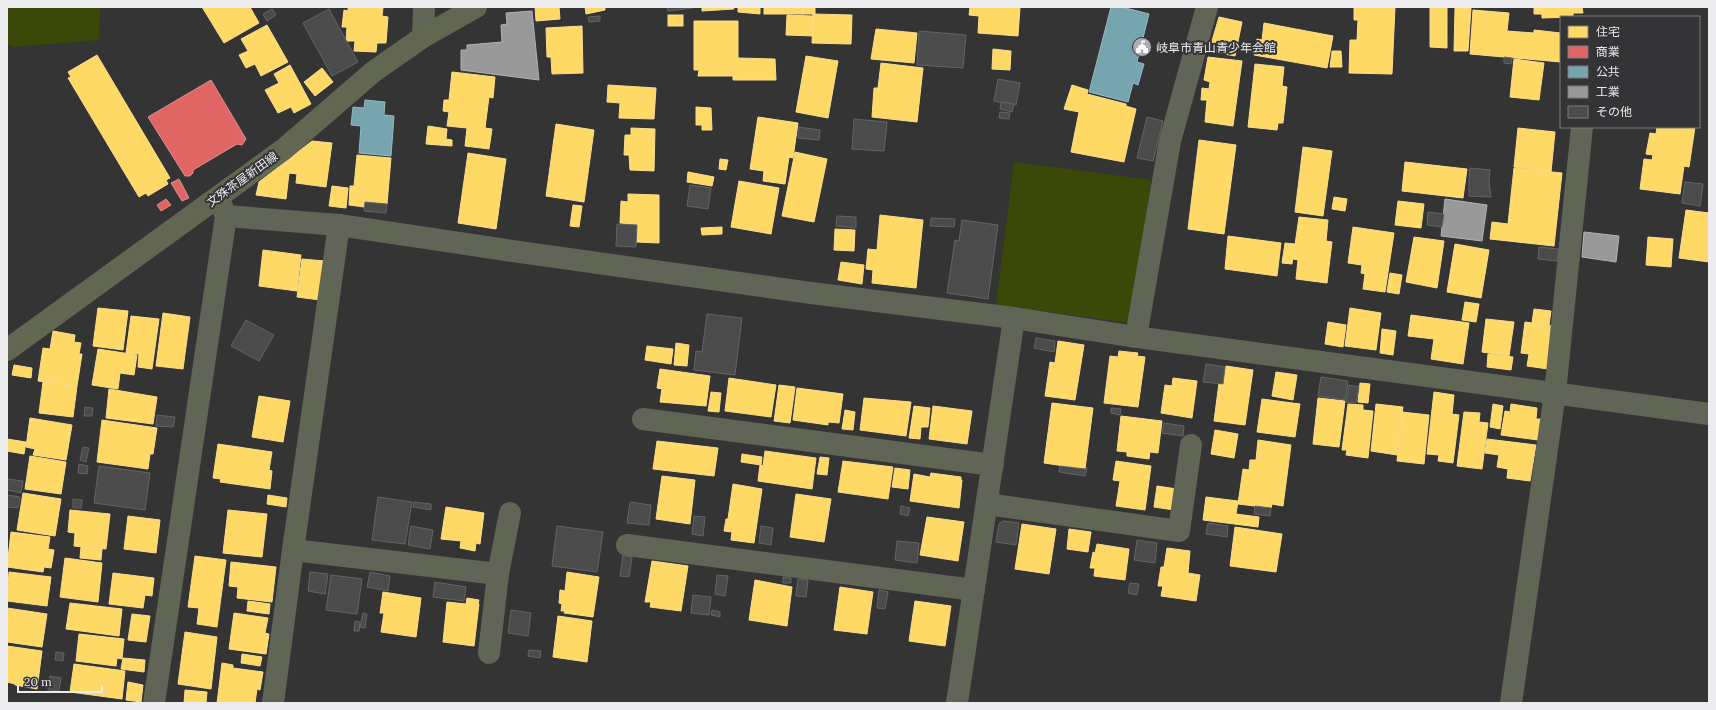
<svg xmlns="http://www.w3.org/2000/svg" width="1716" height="710" font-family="Lora,'Noto Sans JP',serif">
<rect width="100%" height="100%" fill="#343435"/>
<!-- green -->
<g fill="#3a4907">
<path d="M7,7H100L99,40L13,47L7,43Z"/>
<path d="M1014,162L1151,180L1132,323L996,305Z"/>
</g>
<!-- homes -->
<g fill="#ffd966" stroke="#f9de8e">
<path d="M202,7H250L259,23L224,43Z"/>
<path d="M348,7L383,8L382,16L388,17L386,43H377L376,52L354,51L355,41H346L347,27H342L344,10L348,11Z"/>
<path d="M535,7H559L560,19L536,21Z"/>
<path d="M585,7H605V10L586,14Z"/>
<path d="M702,7H733L734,9L702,11Z"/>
<path d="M738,7H760V14L738,12Z"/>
<rect x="764" y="7" width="39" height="7"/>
<rect x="803" y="7" width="12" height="7"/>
<path d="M970,7H1020L1018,36L978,33L979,16L969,15Z"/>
<path d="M1354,7H1395L1392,74L1349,73L1350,40H1357L1358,20H1354Z"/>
<path d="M1430,7H1447V48L1430,47Z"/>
<path d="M1534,7H1582L1583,13H1573V17L1542,18V14H1534Z"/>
<path d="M1455,8H1471L1468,51H1454Z"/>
<path d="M1473,10L1509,13L1507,31L1534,33V30L1561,33V62L1470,54Z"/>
<path d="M813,14L852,15L851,44L812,43Z"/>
<rect x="668" y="15" width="15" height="11"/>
<path d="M787,15L813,16V36L786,35Z"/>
<path d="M1219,17L1242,22L1235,56L1209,51Z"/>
<path d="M694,21H738V58L775,59L776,80H733V76H698L699,70H694Z"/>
<path d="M1264,23L1333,36L1327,68L1254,55L1257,39L1262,40Z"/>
<path d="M267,25L288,62L261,76L255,64L246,68L239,55L248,51L241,39Z"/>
<path d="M582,26L583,73L552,74L551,57H547L546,28Z"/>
<path d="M876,29L917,33L914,63L871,59Z"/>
<path d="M993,49L1011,51L1010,70L992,69Z"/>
<path d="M1332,51H1341L1342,67H1330Z"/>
<path d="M97,55L170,178L166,180L168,184L148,196L146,193L139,197L68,78L71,77L68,72Z"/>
<path d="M806,56L838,61L828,118L796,112Z"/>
<path d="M1208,57L1242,61L1233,126L1205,122L1207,100H1201L1202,88L1209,89L1210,82L1204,80Z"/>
<path d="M1514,59L1544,63L1539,100L1510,97Z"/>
<path d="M881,63L923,68L917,122L872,117L874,88H878Z"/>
<path d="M1255,64L1284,67L1282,86L1287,87L1283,123H1278L1277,130L1248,127Z"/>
<path d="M290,65L311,104L294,113L291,107L278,113L265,90L279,83L274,74Z"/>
<path d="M322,68L333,82L315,96L304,82Z"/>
<path d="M452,72L495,77L493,98L489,97L485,128L492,129L489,149L465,146L467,128L447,126L449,112L443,111L444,100H449Z"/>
<path d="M608,85L656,88L654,119L619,118L620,103L607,102Z"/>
<path d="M1072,85L1088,90L1087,94L1126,104V106L1136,109L1124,162L1071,152L1079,112L1064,109Z"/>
<path d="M696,107L711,108L712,130H702V125H696Z"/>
<path d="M758,117L798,123L793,158L789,157L785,184L763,181L764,171L750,169Z"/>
<path d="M556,124L594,130L584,202L546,196Z"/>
<path d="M428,126L447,129L446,139L452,140V146L426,144Z"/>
<path d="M1657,127H1695L1689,167L1684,166L1680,194L1640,189L1644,159L1652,160L1653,155L1646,154L1650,133L1656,134Z"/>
<path d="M631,128L655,129L654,171L630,170L629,155H624L625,135H631Z"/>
<path d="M1518,128L1555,132L1551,172L1514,167Z"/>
<path d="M1199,140L1236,145L1224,234L1188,229Z"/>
<path d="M312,141L332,143L326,187L296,183L297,174L289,173L286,199L256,195L259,182Z"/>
<path d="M1303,147L1332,151L1323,216L1295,212Z"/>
<path d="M795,152L827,159L814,222L782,216Z"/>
<path d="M468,153L506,159L496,229L458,223Z"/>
<path d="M357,155L391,158L387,204L365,202L364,207L349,205L350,186H354Z"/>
<path d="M720,159L728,160L726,170L719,169Z"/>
<path d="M1405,162L1467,169L1463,198L1402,191Z"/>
<path d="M1514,168L1562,173L1554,246L1490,239L1492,222L1508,224Z"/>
<path d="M688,172L714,177L712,186L687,182Z"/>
<path d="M739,181L779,188L771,234L731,227Z"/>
<path d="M332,186L348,188L346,208L329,206Z"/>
<path d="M628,194L659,195V243L636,242L637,225L620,223L621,201L628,202Z"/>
<path d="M1334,197L1347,199L1345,211L1332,209Z"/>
<path d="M1398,201L1424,204L1421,228L1395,225Z"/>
<path d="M573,205L582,206L579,227L570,226Z"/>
<path d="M1686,210L1709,213V262L1679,258Z"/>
<path d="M880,215L923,220L916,288L872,283L873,270L866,269L868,249L877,250Z"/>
<path d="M1299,217L1328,220L1326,241L1332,242L1327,283L1296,279L1298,260L1293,259Z"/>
<path d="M722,227V234L702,235L701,228Z"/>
<path d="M1353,227L1394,233L1385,292L1363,289L1365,274L1361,273L1362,265L1348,263Z"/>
<path d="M835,229L855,230L854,251L834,250Z"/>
<path d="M1228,236L1281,243L1277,276L1225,269Z"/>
<path d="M1414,237L1444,241L1437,288L1406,282Z"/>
<path d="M1648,237L1673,239L1671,267L1646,265Z"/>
<path d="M1285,243L1295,244L1292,264L1282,263Z"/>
<path d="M1455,244L1489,250L1481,298L1447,292Z"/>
<path d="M263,250L301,255L297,291L259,286Z"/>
<path d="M302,259L325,261L320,300L297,297Z"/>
<path d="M841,262L864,265L862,284L838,280Z"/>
<path d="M1390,273L1402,275L1399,294L1387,292Z"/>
<path d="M1465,302L1479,304L1476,322L1462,320Z"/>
<path d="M98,308L128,311L123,350L93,346Z"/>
<path d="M1350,308L1381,313L1376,350L1345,346Z"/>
<path d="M1534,309L1551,311L1549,325L1532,323Z"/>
<path d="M163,313L190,317L183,369L156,366Z"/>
<path d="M1411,315L1469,323L1463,364L1431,359L1434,339L1408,336Z"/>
<path d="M131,316L159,319L152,369L138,367L139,354L126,353Z"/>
<path d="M1486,319L1514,322L1509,356L1482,352Z"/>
<path d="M1328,322L1346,325L1343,347L1325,344Z"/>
<path d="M1525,322L1554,326L1548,369L1527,366L1529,354L1521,353Z"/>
<path d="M1382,329L1396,331L1393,355L1380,353Z"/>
<path d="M53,331L75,335L74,342L81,343L79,354H82L77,386L38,381L43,348L50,349Z"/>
<path d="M1058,341L1084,345L1075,400L1045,396L1050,362L1055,363Z"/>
<path d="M676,343L689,345L687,366L674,365Z"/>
<path d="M647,346L673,349L671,364L645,360Z"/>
<path d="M98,349L137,355L134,375L120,373L118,389L92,385Z"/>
<path d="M1119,351L1138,353L1137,356L1145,357L1138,407L1104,403L1110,356L1118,357Z"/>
<path d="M1488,354L1513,357L1511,370L1487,367Z"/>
<path d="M14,365L32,368L31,378L12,375Z"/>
<path d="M1226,366L1253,370L1245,425L1214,421L1219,383L1223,384Z"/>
<path d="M660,369L710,376L706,406L660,402L662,389L657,388Z"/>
<path d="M1276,372L1297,375L1293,400L1272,396Z"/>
<path d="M729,378L776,385L771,417L725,411Z"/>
<path d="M1173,378L1197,381L1192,418L1161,413L1165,385L1172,386Z"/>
<path d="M43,382L77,386L73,417L39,413Z"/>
<path d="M1360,383L1370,384L1368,403L1358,402Z"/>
<path d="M779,385L795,387L790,423L774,421Z"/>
<path d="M797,388L843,394L839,423L828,422V425L793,420Z"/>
<path d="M109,389L157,397L153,424L106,418Z"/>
<path d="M711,392L721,393L719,412L708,411Z"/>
<path d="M1434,392L1454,395L1452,414L1459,415L1453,463L1438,461L1439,455L1427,454Z"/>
<path d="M259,396L290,401L283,442L252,437Z"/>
<path d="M864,398L911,402L906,436L860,430Z"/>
<path d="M1318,398L1345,401L1339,447L1313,444Z"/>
<path d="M1262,399L1300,404L1295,437L1257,432Z"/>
<path d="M1052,403L1093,408L1085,469L1044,463Z"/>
<path d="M1348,404L1363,405V410L1373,411L1368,458L1346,455L1347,450H1342Z"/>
<path d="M1376,404L1403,407L1397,455L1371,451Z"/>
<path d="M1493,404L1503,406L1500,429L1490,427Z"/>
<path d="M1511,404L1537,408L1536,419H1541L1538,440L1501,435L1505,411L1510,412Z"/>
<path d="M914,406L930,408L928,427H921L920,439L909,438Z"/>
<path d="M933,406L972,411L967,444L929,439Z"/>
<path d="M845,410L855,412L853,430L842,429Z"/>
<path d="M1402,412L1429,415L1424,464L1397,461Z"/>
<path d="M1464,412L1480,413L1479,422L1488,423L1482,469L1457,466Z"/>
<path d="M1121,416L1162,421L1158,453L1150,452L1149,459L1127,456V452L1117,451Z"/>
<path d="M30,418L72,425L66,460L33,455L35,449L26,447Z"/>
<path d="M102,420L157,428L153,454H150L148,469L97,462Z"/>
<path d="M1215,430L1238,434L1234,458L1211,454Z"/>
<path d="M7,439L26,442L24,454L7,451Z"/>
<path d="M1487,439L1536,445L1530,481L1507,478L1508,469L1497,467L1499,455L1485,453Z"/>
<path d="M1258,440L1291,445L1283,506L1272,504L1271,508L1238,504L1243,469L1249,470L1250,460H1256Z"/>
<path d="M657,441L718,448L714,476L653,469Z"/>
<path d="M218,444L272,452L269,470L272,471L270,489L220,482L221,479L213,478Z"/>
<path d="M765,451L816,458L812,489L758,481L760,465L763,466Z"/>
<path d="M742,454L762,457L761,465L741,462Z"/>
<path d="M30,456L66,462L61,494L25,489Z"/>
<path d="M820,457L829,458L827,475L817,474Z"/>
<path d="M843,461L893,467L888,499L838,492Z"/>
<path d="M1116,461L1151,466L1145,510L1116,506L1120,481L1113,480Z"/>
<path d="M895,468L910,470L908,489L892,487Z"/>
<path d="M931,473L961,477V480H962L959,508L910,501L914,474L930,477Z"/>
<path d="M662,476L695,480L690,524L656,519Z"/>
<path d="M733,484L762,489L754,543L731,540L732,532L724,531L726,519H728Z"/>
<path d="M1157,486L1177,489L1174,510L1154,507Z"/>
<path d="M23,493L61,499L55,536L17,530Z"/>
<path d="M796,494L831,499L824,542L790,537Z"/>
<path d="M268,495L287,498L286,507L267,504Z"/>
<path d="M1206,497L1238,501L1236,514L1259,517L1258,527L1203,520Z"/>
<path d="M446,507L484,513L480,544L476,543L475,551L460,548L461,541L441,539Z"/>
<path d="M70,510L110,514L106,549L74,546L75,533L68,532Z"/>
<path d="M228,510L267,514L262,557L223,553Z"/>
<path d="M128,516L160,520L156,553L124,549Z"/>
<path d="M927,517L964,522L958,561L920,555Z"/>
<path d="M1022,524L1056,529L1049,574L1015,569Z"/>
<path d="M1235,527L1282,534L1276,572L1230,566Z"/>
<path d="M1069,529L1091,532L1088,552L1067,549Z"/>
<path d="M11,532L50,537L48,549L54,550L51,568L44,567L43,572L7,567Z"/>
<path d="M1097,544L1129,549L1125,580L1094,576L1095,568H1090L1093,552L1095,553Z"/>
<path d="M81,547L102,549L101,560L80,558Z"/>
<path d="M1167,548L1190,551L1188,573L1200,575L1196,601L1161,596L1163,586H1158L1161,567H1164Z"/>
<path d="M195,556L226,560L217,627L197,624L199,608L188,607Z"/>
<path d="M65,558L102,563L98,602L60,597Z"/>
<path d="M652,561L688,566L681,611L650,607L651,602H645Z"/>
<path d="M231,562L276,567L272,602L237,598L238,587L229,586Z"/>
<path d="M9,572L51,577L47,606L7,601Z"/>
<path d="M567,572L599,577L593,617L564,613L565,611H561L562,604L559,603L560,590L565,591Z"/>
<path d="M113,573L154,578L152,596L145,595L143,608L109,604Z"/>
<path d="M755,580L792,587L787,626L749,620Z"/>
<path d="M840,587L873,592L867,634L834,630Z"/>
<path d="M383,592L421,598L416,637L381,632L384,613H380Z"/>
<path d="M467,598L479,600L478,604H479L474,646L443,642L447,602L466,604Z"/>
<path d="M248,601L270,604L269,614L247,611Z"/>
<path d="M915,601L951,606L945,646L909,641Z"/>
<path d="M70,603L122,609L119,636L66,629Z"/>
<path d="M7,608L47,614L42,647L7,642Z"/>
<path d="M234,613L268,618L265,633L269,634L266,654L229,649Z"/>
<path d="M132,614L150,616L146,642L128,640Z"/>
<path d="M558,616L592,621L587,662L553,657Z"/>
<path d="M185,632L217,637L211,689L178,684Z"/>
<path d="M79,634L124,639L122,659L117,658L116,666L76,661Z"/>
<path d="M7,646L42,651L37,689L15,685V684L7,682Z"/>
<path d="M242,654L262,657L260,666L241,663Z"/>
<path d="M123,658L145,660L144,672L121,669Z"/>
<path d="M222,663L233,665V668L263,672L260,690L257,689L255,703H217Z"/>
<path d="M74,664L125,671L122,699L70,692Z"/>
<path d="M128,682L143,685L141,702L126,700Z"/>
<path d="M185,690L207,692L206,703H184Z"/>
</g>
<!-- shops -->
<g fill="#e06666" stroke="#e48e8e">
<path d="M211,80L246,139L242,145L237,144L193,170V173L190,176H185L148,117Z"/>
<path d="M179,179L189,198L182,201L171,183Z"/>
<path d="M166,199L171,205L161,211L157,205Z"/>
</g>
<!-- public -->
<g fill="#76a5af" stroke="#99bac2">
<path d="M1111,7H1122L1149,14L1137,62L1144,64L1138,85L1133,83L1128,102L1089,92Z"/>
<path d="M365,100L385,102L384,115L394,116L391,156L359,153L361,126L351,125L353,107L364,108Z"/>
</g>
<!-- industry -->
<g fill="#999" stroke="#b2b2b2">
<path d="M532,11L539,80L461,70V50H467V45L502,42L501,25L507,24L506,13Z"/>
<path d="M1445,199L1487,205L1482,241L1441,236Z"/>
<path d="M1584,232L1619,236L1616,262L1582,257Z"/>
</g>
<!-- building -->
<g fill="#4b4b4c" stroke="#646465">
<path d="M667,7H692L693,8L668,11Z"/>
<path d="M272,9L276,15L267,21L263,14Z"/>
<path d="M329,9L358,62L332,76L303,23Z"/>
<path d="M600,16V21L589,22L588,17Z"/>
<path d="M919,31L966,35L963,68L917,65Z"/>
<path d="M1504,57L1512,58L1511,64L1504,63Z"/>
<path d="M998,79L1020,83L1016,105L994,101Z"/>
<path d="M1001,102L1014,104L1012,112L1000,109Z"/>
<path d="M1000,112L1010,113L1009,119L999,118Z"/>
<path d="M1147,117L1163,121L1153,161L1137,158Z"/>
<path d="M854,119L887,122L884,151L852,149Z"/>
<path d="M799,127L820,130L819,140L798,138Z"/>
<path d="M1470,168L1490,170L1489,182L1491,197L1469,196V180Z"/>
<path d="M1685,182L1703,184L1700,206L1682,203Z"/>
<path d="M690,185L711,188L708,209L687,206Z"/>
<path d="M365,202L387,204L386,213L364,211Z"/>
<path d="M1428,212L1444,214L1442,227L1427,225Z"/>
<path d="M837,216L856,217V228L836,226Z"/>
<path d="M931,218L955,219L954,227L930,226Z"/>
<path d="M962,220L998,225L988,299L947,293L955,240L959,241Z"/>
<path d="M617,224L637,225L636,247L616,246Z"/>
<path d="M1539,247L1559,249L1557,261L1538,259Z"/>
<path d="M707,314L742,318L735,375L694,370L696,351L702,352Z"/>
<path d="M246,320L274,335L259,361L231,346Z"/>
<path d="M1036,338L1055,341L1054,352L1034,348Z"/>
<path d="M1206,364L1225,367L1223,384L1203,382Z"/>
<path d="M1321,377L1348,381L1345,400L1318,396Z"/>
<path d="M1349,385L1359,387L1356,403L1346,402Z"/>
<path d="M85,407L93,408L92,416H84Z"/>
<path d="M1111,408L1121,409L1120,415L1111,413Z"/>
<path d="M157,415L175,417L173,427L156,426Z"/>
<path d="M1164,423L1184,426L1183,436L1162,433Z"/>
<path d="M83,447L89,448L86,462L80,460Z"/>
<path d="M79,464L88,466L87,474L78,473Z"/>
<path d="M99,466L150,473L145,510L94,503Z"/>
<path d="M1060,466L1085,469L1087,467L1085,476L1059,472Z"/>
<path d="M7,479L23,481L21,493L7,490Z"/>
<path d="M7,495L20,497L18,508L7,507Z"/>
<path d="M378,497L412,502L405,544L372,540Z"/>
<path d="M73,499L82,500L81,508H73Z"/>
<path d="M414,502L431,504V510L413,507Z"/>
<path d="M630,502L651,505L649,525L627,523Z"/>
<path d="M901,506L910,508L908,516L900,514Z"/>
<path d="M1255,506L1271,508L1270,516L1254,514Z"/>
<path d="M694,516L705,517L703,536L692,534Z"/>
<path d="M1003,521L1019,523L1016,545L996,542L999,524Z"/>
<path d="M1208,523L1228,526L1227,537L1206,534Z"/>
<path d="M411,526L433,530L430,549L408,545Z"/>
<path d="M557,526L603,532L597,572L552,566Z"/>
<path d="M761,526L773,528L771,545L759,543Z"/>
<path d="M1137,540L1157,543L1155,563L1134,560Z"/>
<path d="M897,541L919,543L917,563L895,560Z"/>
<path d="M623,555L632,557L629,577L620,576Z"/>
<path d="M310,572L328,574L325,594L308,591Z"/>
<path d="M370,572L390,576L388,591L367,587Z"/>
<path d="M331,575L362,579L357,614L326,610Z"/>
<path d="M717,575L728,576L725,596L715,594Z"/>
<path d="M783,577L791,578V583H783Z"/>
<path d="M798,579L808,580L806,597L796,596Z"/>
<path d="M435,582L466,587L464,601L433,597Z"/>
<path d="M1130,583L1139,584L1137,595L1128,593Z"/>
<path d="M879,590L888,592L885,609L877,608Z"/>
<path d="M693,595L711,597L709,615L691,613Z"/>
<path d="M511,610L531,613L528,636L508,633Z"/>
<path d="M712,610L720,612V617L711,615Z"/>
<path d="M363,613L367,614L365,628L360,627Z"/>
<path d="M355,621L360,622L359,631H354Z"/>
<path d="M529,650L541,651L540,658L528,656Z"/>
<path d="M56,652L64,653L63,661L55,660Z"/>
<path d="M50,676L61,678L59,691L48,690Z"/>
</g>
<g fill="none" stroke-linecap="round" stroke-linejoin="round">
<!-- minor -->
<g stroke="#606556" stroke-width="22">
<path d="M423,37L424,7"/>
<path d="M226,216L339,225L506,250L811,293L1014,318L1136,337L1709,414"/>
<path d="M1136,337L1170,141L1207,7"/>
<path d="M643,419L993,465"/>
<path d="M987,504L1179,531L1191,445"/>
<path d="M627,545L974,590"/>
<path d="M293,550L498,574"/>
<path d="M489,653L498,574L510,513"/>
<path d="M154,703L226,216L220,202"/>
<path d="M273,703L293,550L339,225"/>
<path d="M957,703L1014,318"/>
<path d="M1511,703L1555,393L1582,127"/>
</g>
<!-- secondary -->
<path stroke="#616751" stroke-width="22" d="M7,350L284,149L373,72L423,37L476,7"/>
</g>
<!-- icons -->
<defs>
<g id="civic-disc" transform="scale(1)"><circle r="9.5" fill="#acabad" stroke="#343336"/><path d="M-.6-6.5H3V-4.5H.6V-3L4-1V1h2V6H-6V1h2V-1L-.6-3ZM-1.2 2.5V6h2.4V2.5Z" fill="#fff"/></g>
</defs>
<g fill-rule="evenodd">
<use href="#civic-disc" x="1142" y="47"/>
</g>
<g text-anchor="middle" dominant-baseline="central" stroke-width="4" stroke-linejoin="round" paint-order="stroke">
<!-- poi labels -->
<g font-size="12" fill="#ecebed" stroke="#343336" text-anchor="start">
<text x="1156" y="47">岐阜市青山青少年会館</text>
</g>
<!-- street labels -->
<g font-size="12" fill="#ecebed" stroke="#343336">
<text transform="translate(242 179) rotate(-36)">文殊茶屋新田線</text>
</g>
</g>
<!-- border -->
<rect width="1716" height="710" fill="none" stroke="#ecebed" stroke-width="16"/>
<!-- legend -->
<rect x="1560" y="16" width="140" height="112" fill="#343336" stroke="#7e7d7f"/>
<rect x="1568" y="26" width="20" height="12" fill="#ffd966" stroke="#7e7d7f"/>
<text x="1596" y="36" font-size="12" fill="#ecebed">住宅</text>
<rect x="1568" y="46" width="20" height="12" fill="#e06666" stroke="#7e7d7f"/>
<text x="1596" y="56" font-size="12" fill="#ecebed">商業</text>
<rect x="1568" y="66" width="20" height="12" fill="#76a5af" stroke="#7e7d7f"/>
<text x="1596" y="76" font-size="12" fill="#ecebed">公共</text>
<rect x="1568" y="86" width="20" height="12" fill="#999999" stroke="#7e7d7f"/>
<text x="1596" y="96" font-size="12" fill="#ecebed">工業</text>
<rect x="1568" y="106" width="20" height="12" fill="#4b4b4c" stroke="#7e7d7f"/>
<text x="1596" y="116" font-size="12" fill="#ecebed">その他</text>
<!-- scale -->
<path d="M18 686v6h84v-6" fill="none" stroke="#ecebed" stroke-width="2"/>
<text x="24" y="686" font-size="12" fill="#ecebed" stroke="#343336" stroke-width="3" paint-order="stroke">20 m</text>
</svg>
